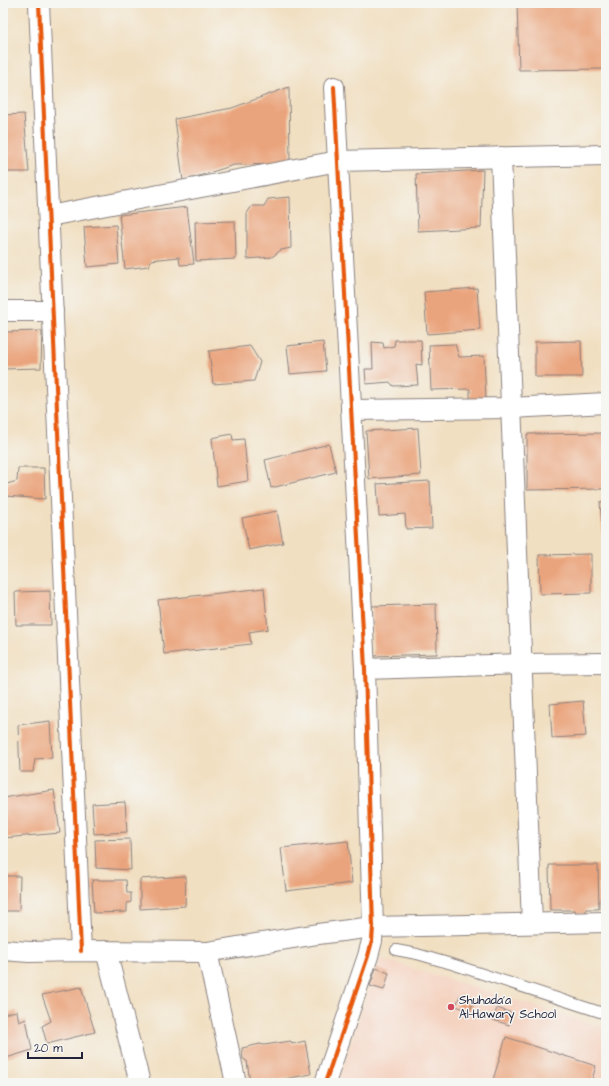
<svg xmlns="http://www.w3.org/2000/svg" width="609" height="1086" font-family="'Architects Daughter',sans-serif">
<rect width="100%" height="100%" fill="#f6f6f2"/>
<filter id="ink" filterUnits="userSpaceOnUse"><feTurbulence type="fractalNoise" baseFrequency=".025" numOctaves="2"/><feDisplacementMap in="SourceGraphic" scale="8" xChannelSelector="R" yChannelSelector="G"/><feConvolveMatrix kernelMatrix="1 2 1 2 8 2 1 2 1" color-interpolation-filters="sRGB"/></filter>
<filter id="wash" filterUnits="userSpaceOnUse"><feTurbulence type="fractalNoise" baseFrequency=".012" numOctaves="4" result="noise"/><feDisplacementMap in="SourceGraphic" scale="16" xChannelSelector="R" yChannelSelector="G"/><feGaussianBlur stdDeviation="0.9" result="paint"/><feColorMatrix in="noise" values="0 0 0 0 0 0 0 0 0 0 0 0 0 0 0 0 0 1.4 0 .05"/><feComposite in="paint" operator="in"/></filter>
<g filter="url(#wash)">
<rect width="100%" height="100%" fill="#f1dfc1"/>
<!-- built -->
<path fill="#f5d3c1" d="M379,958L606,1028V1083H338Z"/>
<g id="blocks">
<!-- building -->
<g fill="#eaa47d">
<path d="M517,3H606V69L519,70Z"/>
<path d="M289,87L290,164L234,165L183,181L175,119L232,108Z"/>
<path d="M24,114L29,172H3V115Z"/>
<path d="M483,170L481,228L418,231L416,174Z"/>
<path d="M290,197L291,248L281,250L272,257L247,259V213L252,206H264L268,199Z"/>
<path d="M187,207L194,264L180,265L179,257L151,260L149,266L125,269L119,215Z"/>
<path d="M235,221L236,259L196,261L195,222Z"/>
<path d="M116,225L119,264L87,267L84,227Z"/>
<path d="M477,288L480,330L427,334L424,292Z"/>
<path d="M42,331L41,368L3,369V332Z"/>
<path d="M395,340H421L422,365L416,364L418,385L393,386L390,382L366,384L365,369H373L372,342L383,343L384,348L394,346Z"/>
<path d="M581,341L582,377H535V342Z"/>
<path d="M323,342L326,371L290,374L287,346Z"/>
<path d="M455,344L459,357L484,356L486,400L470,401V389L431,390L429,345Z"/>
<path d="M250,346L260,362L254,381L213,384L209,351Z"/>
<path d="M418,428L421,475L369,479L366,431Z"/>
<path d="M606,433V489L527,490V434Z"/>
<path d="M232,434L233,440L244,439L248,481L217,486L212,438Z"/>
<path d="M329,444L336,472L271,488L265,460Z"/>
<path d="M18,468H44L45,499L5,496L7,484L17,481Z"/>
<path d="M430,481L432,528L406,529L405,514L379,516L377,484Z"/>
<path d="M606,501V537H603L600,502Z"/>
<path d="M277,511L283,543L249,550L242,518Z"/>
<path d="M591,554V593L540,594L539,555Z"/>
<path d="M264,588L268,629L249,632L251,644L164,654L158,600Z"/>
<path d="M50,591L51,625H16L15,592Z"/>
<path d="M436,604L437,654L373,656L372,606Z"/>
<path d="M583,701L586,736L552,738L550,704Z"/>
<path d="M50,721L52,758L35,759L33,772H20L18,725Z"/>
<path d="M54,790L60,833L3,838V798Z"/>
<path d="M125,802L127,832L94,834L92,804Z"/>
<path d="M130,839L131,870L96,868L95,840Z"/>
<path d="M348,841L352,883L286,891L281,848Z"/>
<path d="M549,865H598L599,909H586V914H576L575,910H550Z"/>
<path d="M3,876H20L19,911H3Z"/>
<path d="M186,876L185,906L140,909V879Z"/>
<path d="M92,880H126L127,893H131V902L127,903V912L94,913Z"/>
<path d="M376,968L389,973L384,990L370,986Z"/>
<path d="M81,987L95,1032L47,1044L42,1026L51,1021L42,995Z"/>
<path d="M460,995L474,1000L470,1011L456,1006Z"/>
<path d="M497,1008L512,1013L509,1025L493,1020Z"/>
<path d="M17,1011L19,1022L26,1019L32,1050L3,1059V1014Z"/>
<path d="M506,1037L596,1066L591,1083H492Z"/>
<path d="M291,1041L292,1044L305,1041L311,1074L264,1083H250L247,1061L243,1059L242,1048L260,1044L264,1045Z"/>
</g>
</g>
</g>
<g filter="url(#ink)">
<use href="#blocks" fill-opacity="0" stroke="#8a807e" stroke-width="1"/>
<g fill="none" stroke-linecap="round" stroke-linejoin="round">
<!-- lane casing -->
<g stroke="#8a807e" stroke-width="12">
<path id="lane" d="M396,950L417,954L455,965L606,1014"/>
</g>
<!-- street casing -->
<g stroke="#8a807e" stroke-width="22">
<g id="street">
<path d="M39,3L81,951"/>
<path d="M501,157L532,923"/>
<path d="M49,216L338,161L606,155"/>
<path d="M3,311H53"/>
<path d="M351,410L511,408L606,403"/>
<path d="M365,669L522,664L606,663"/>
<path d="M3,950L29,952L81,951L207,952L318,934L373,927L606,922"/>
<path d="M106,951L140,1083"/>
<path d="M207,952L236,1083"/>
<path d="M325,1083L368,956L372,941L373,927L365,669L334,87"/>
</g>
</g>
<!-- lane -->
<use href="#lane" stroke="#fff" stroke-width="10"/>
<!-- street -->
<use href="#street" stroke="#fff" stroke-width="20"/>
<!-- cycleway casing -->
<g stroke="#f6f6f2" stroke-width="6">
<g id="cycleway">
<path d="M39,3L81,951"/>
<path d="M325,1083L368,956L372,941L373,927L365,669L334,87"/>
</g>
</g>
<!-- cycleway -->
<use href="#cycleway" stroke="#e8590c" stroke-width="4"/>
</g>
</g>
<!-- markers -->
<circle fill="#d1495b" stroke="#f6f6f2" stroke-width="1.5" cx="451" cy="1007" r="4"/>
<g text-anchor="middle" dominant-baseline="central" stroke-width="3" stroke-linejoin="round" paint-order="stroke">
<!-- poi labels -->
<g font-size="12" fill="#22223b" stroke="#f6f6f2" text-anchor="start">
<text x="459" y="1000">Shuhada'a<tspan x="459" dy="14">Al-Hawary School</tspan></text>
</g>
</g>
<!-- margin -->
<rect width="609" height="1086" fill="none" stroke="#f6f6f2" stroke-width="16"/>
<!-- scale -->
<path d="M28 1052v6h54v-6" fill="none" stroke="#22223b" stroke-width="2"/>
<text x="34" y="1052" font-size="12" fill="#22223b" stroke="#f6f6f2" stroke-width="3" paint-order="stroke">20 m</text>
</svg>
